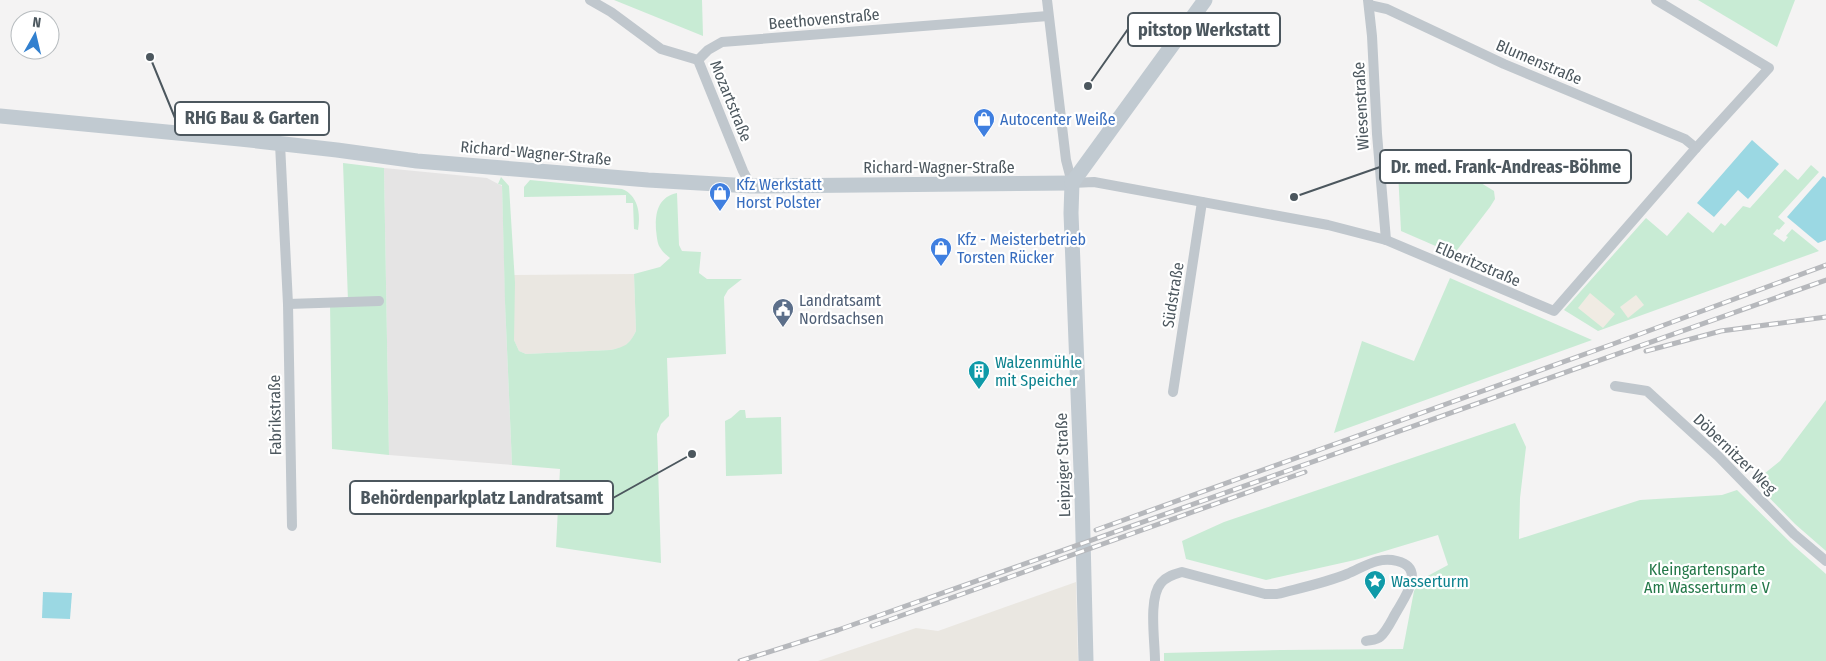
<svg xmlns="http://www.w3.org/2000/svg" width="1826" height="661" font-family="'Fira Sans Condensed',sans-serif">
<rect width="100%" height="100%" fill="#f4f3f3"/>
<!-- commercial -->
<g fill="#eae7e1">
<path d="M634,274L636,331L632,339L624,347L610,350L526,354L519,351L514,340V275Z"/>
<path d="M1076,582L1078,661H818L916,628L938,631Z"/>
</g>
<!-- education -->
<path fill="#e5e4e4" d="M384,168L487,178L502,186L506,326L512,465L389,455Z"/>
<!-- green -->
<g fill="#c8ebd4">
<path d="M614,0H702L703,36Z"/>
<path d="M1698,0H1795L1777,47Z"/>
<path d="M1397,151L1481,183L1494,191L1495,199L1490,207L1454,254L1401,231Z"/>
<path d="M343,163L384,168L389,455L332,449L330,302L348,301Z"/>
<path d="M1811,165L1819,172L1778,217L1785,223L1779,230L1777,229L1773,234L1784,242L1788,237L1786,236L1792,229L1819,251L1598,331L1564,310L1646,218L1667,236L1688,212L1713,233L1721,223L1725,226L1743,206L1750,208L1785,169L1798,180Z"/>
<path d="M501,177L509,186L515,283L514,340L519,351L526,354L610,350C625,347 629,345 636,331L634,274L660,267L670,258C667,255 663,253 661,249C657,244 657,237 656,230C655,213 658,197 677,193L679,245L682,251L701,252L699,273L707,279H742L728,290L724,297L726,354L667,358L669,416L661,424L657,434L661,563L556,547L560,469L512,465L505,302L502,185L498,184Z"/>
<path d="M530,180L622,189C638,195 641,214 638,230L634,229L633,203H626V195L524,197V187Z"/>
<path d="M1450,278L1592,340L1334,433L1362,341L1414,361Z"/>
<path d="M1826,400V551L1795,524L1754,482L1780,461Z"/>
<path d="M740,410H745L746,418L781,417L782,474L726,476L725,421L731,418Z"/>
<path d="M1515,423L1526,447L1520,498L1519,539L1640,500L1722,495L1737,490L1794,546L1826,574V661H1164V653L1281,650L1403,649L1414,591L1422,579L1448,565L1438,535L1355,560L1266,580L1186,559L1182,541L1224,522Z"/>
</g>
<!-- sand -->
<g fill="#f0ebe3">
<path d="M1590,293L1615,314L1603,328L1578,308Z"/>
<path d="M1636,295L1644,305L1628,318L1620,307Z"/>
</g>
<!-- water -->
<g fill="#9bd8e3">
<path d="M1752,140L1779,164L1748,199L1738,190L1714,217L1697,203Z"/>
<path d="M1823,176L1826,178V240L1818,243L1787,217Z"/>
<path d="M43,592L72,593L70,619L42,618Z"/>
</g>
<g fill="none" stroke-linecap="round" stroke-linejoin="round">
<!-- street -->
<g stroke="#c0c7cd" stroke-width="10">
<path d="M590,0L611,12L661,49L698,60"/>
<path d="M1047,0L1066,160L1072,183L1094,182L1328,225L1386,240L1554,311L1696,148L1769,68L1656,0"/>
<path d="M1368,0L1372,36L1377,134L1386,240"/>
<path d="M1369,5L1387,9L1504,64L1685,139L1696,148"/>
<path d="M698,60L708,50L722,42L1048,16"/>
<path d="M698,60L743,171L751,186"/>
<path d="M280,144L288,304L292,526"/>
<path d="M288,304L379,301"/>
<path d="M1615,386L1647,391L1718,456L1794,534L1826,561"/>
<path d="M1173,392L1202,202"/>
<path d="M1155,661C1155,641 1148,598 1161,583C1167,576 1175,574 1182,572L1265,594H1277C1300,588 1325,583 1347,574C1364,567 1378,556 1397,561C1426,568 1405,597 1397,611C1392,619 1387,631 1380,637C1377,640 1370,640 1366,641"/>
</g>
<!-- secondary -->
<g stroke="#c1cad1" stroke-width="15">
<path d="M0,116L240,139L337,150L417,161L648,180L751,186L1072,183"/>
<path d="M1072,183L1071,213L1082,496L1086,661"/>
<path d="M1072,183L1205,0"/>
</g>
<!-- rail casing -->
<g stroke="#b6b8bc" stroke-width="5">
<g id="rail">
<path d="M1646,351L1721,331L1826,317"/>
<path d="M1096,530L1613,344L1826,265"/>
<path d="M872,626L1305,472"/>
<path d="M740,661L838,630L1826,280"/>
</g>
</g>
<!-- rail -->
<use href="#rail" stroke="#fff" stroke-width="3" stroke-dasharray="9" stroke-linecap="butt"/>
</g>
<!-- icons -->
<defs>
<g id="shop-pin" transform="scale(1.125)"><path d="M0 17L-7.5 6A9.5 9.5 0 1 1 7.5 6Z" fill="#3f7fe0" stroke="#fff"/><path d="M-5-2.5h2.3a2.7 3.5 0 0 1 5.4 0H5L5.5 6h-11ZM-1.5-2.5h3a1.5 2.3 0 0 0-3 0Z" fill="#fff"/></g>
<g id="civic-pin" transform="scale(1.125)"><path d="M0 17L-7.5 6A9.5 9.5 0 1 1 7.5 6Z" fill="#5c6f8a" stroke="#fff"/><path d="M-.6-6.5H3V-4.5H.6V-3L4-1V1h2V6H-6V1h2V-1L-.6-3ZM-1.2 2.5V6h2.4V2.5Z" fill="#fff"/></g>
<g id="building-pin" transform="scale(1.125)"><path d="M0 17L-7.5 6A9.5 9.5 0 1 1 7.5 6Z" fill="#0f9aa8" stroke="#fff"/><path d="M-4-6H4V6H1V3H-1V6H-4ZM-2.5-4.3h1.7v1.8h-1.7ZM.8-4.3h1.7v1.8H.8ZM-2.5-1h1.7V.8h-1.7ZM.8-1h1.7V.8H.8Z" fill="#fff"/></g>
<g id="sight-pin" transform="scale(1.125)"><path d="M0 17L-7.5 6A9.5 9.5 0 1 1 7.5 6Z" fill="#0f9aa8" stroke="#fff"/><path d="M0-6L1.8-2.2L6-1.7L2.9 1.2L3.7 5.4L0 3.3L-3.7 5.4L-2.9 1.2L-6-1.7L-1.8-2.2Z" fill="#fff"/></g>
</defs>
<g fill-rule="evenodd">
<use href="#shop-pin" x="984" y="119"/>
<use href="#shop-pin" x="720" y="193"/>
<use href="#shop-pin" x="941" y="248"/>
<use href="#civic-pin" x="783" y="309"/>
<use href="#building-pin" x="979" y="371"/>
<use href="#sight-pin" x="1375" y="581"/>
</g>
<g text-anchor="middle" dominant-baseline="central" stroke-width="4.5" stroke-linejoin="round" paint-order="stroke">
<!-- street labels -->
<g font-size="16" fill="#4c575e" stroke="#fff">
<text transform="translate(824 19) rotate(-5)">Beethovenstraße</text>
<text transform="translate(1539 62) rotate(23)">Blumenstraße</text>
<text transform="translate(731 101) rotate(68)">Mozartstraße</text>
<text transform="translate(1361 106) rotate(-93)">Wiesenstraße</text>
<text transform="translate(536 153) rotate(5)">Richard-Wagner-Straße</text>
<text x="939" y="167">Richard-Wagner-Straße</text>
<text transform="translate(1478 264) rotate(23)">Elberitzstraße</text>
<text transform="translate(1173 295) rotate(-81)">Südstraße</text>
<text transform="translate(275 415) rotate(-91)">Fabrikstraße</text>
<text transform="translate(1735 454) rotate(44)">Döbernitzer Weg</text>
<text transform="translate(1063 465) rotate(-92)">Leipziger Straße</text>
</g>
<!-- shop labels -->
<g font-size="16" fill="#366cbe" stroke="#fff" text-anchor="start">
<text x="1000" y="119">Autocenter Weiße</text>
<text x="736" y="184">Kfz Werkstatt<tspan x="736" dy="18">Horst Polster</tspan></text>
<text x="957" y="239">Kfz - Meisterbetrieb<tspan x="957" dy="18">Torsten Rücker</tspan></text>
</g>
<!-- service labels -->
<g font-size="16" fill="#4e5e75" stroke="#fff" text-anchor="start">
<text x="799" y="300">Landratsamt<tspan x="799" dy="18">Nordsachsen</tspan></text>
</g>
<!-- culture labels -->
<g font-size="16" fill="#0d838f" stroke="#fff" text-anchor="start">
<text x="995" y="362">Walzenmühle<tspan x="995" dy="18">mit Speicher</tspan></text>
<text x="1391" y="581">Wasserturm</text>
</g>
<!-- park labels -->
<g font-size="16" fill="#247849" stroke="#fff">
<text x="1707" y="569">Kleingartensparte<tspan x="1707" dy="18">Am Wasserturm e V</tspan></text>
</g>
</g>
<!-- callouts -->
<path fill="none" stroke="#4c575e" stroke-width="2" d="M1088 86L1128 29M150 57L175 118M1294 197L1380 167M692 454L613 498"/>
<g fill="#4c575e" stroke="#fff" stroke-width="2">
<circle cx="1088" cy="86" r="5"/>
<circle cx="150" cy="57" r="5"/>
<circle cx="1294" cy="197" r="5"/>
<circle cx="692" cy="454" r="5"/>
</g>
<g fill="#fff" stroke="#4c575e" stroke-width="2">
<rect x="1128" y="13" width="152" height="33" rx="5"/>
<rect x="175" y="102" width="154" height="33" rx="5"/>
<rect x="1380" y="150" width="251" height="33" rx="5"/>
<rect x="350" y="481" width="263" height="33" rx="5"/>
</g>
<g font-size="18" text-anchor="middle" font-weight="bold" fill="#4c575e">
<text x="1204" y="36">pitstop Werkstatt</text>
<text x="252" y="124">RHG Bau &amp; Garten</text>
<text x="1506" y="173">Dr. med. Frank-Andreas-Böhme</text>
<text x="482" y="504">Behördenparkplatz Landratsamt</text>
</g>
<!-- north arrow -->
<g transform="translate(35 35) rotate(8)"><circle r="24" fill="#ffffff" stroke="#b7bcbf"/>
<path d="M0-4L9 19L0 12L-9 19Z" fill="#3280cf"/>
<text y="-8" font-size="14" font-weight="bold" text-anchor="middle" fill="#4c575e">N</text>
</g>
</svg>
